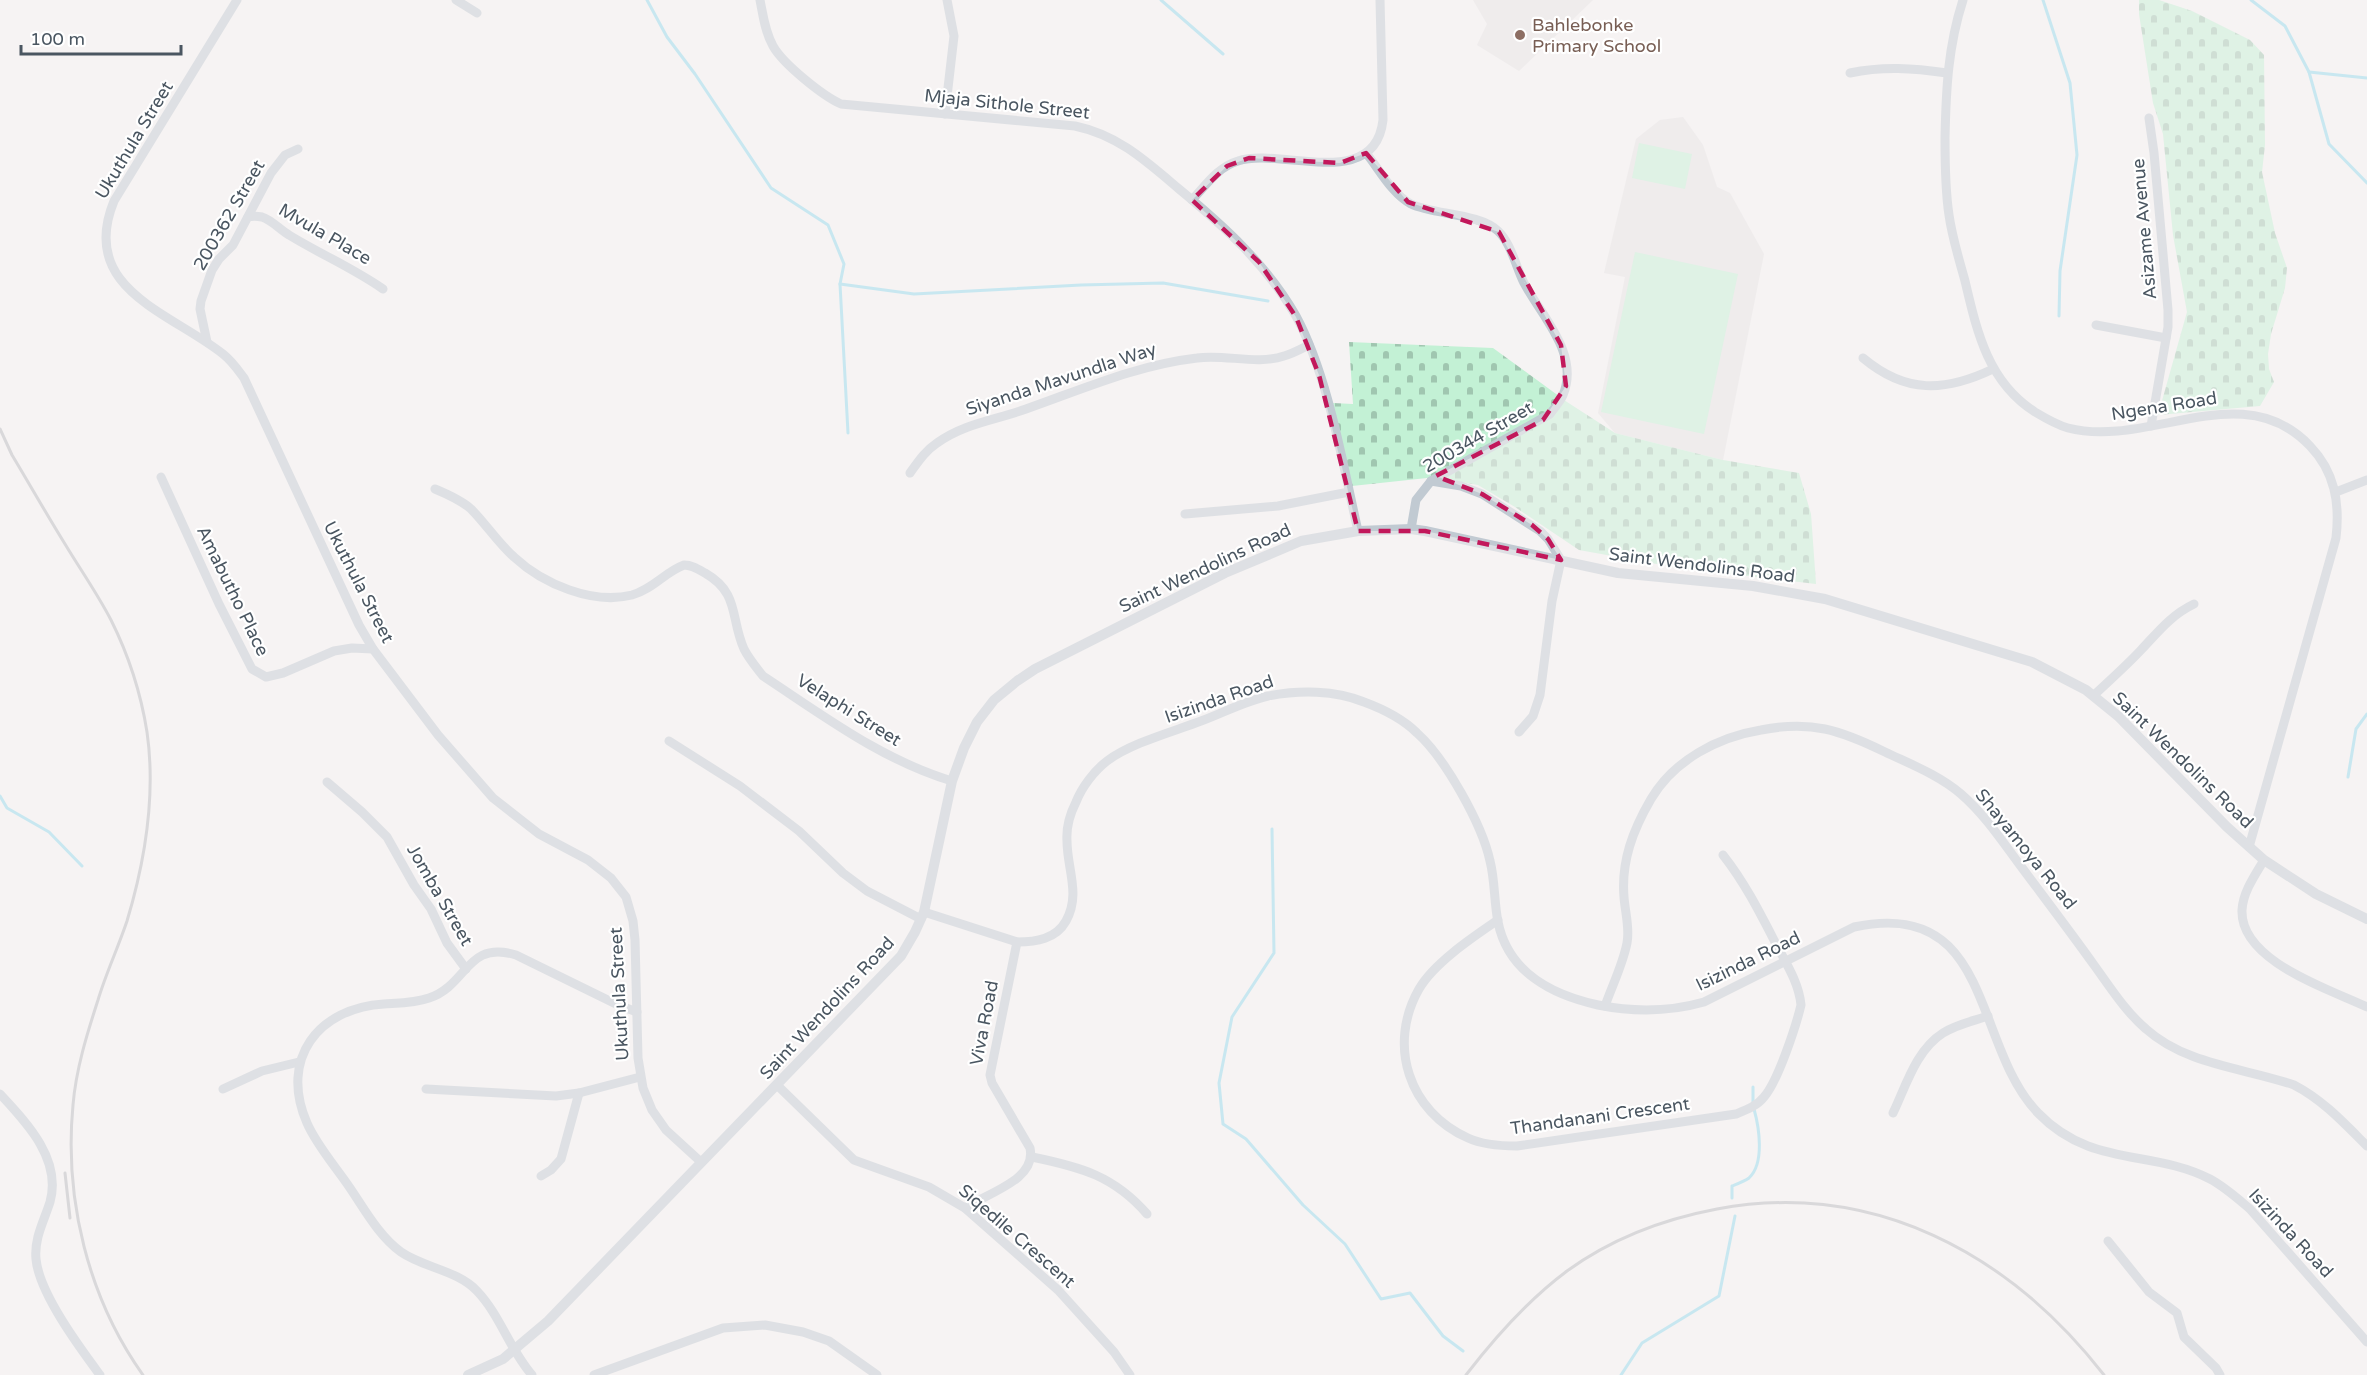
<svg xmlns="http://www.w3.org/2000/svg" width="2367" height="1375" font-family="'Varela Round',sans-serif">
<defs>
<pattern id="cemetery-stones" width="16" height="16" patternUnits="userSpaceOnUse" patternTransform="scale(1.5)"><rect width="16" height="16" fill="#c3f1d5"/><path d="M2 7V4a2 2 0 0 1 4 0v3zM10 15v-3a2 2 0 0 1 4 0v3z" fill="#a0c6b0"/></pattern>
</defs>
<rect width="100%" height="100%" fill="#f5f3f3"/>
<!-- education -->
<g fill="#e6e4e5">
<path d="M1473,0H1593L1519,71L1477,45L1487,24Z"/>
<path d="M1683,117L1703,145L1717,187L1730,193L1764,254L1723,460L1615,433L1598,413L1625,277L1604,273L1636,139L1660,120Z"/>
</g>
<!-- cemetery -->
<g fill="url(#cemetery-stones)">
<path d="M2139,0H2159L2192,11L2250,40L2264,55L2265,145L2262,172L2275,233L2287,268L2285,288L2271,334L2268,354L2269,369L2274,382L2260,406L2158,415L2187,312L2173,235L2163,134L2153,103L2139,14Z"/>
<path d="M1349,342L1493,348L1567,402L1615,433L1723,460L1799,473L1811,514L1816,584L1679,568L1579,550L1515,507L1478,485L1445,479L1427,478L1352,486L1333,403L1353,404Z"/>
</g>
<!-- park -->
<g fill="#c3f1d5">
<path d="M1639,143L1692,154L1685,189L1632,178Z"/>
<path d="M1635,252L1738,274L1704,434L1601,412Z"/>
</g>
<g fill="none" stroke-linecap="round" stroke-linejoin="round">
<!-- stream -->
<g stroke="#90daee" stroke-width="3">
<path d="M647,0L667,37L695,74L771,188L828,225L844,264L840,284L848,433"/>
<path d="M1161,0L1223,54"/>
<path d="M2043,0L2070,83L2077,155L2060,271L2059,316"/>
<path d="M2251,0L2285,26L2309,72L2329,144L2367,183"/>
<path d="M2309,72L2367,78"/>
<path d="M840,284L914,294L1081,285L1163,283L1268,301"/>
<path d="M2348,777L2356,729L2367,714"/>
<path d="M0,796L7,808L49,832L82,866"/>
<path d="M1272,829L1274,953L1232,1017L1219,1083L1223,1124L1246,1139L1303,1205L1345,1244L1381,1299L1410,1293L1443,1336L1463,1351"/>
<path d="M1753,1103V1087"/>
<path d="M1732,1198V1186C1737,1184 1745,1181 1749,1178C1765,1163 1759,1127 1754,1109"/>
<path d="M1621,1375L1642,1343L1719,1296L1735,1216"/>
</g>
<!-- minor -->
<g stroke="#c1cad2" stroke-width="9">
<path d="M237,0L114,201C78,289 170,312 223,354C232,361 238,370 244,378L359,625L373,649L438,735L493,798L539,834L588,860L611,878L626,897L633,921L635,940L638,1058L643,1088L652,1110L666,1130L701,1162"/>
<path d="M456,0L477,13"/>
<path d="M760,0C763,15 765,32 773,46C783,64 823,96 841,104L1075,126C1118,135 1146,161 1179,189C1224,226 1267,265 1296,316C1328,375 1343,465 1358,531"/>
<path d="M1963,0C1948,46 1946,90 1945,138C1945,164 1945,189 1949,215C1952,237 1959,259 1965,281C1977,332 1988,382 2035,412C2045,418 2057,425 2068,428C2149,449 2242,374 2310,446C2335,472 2340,503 2336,538L2249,847"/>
<path d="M1850,73C1883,66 1913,68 1947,73"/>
<path d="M945,114L954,36L947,0"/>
<path d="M2149,118L2154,153L2168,310V327L2151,426"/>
<path d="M1366,153C1379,169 1392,194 1411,204C1434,215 1479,213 1498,231C1511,243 1516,267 1524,283C1542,317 1580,354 1563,395C1560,402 1554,408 1550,414L1431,481L1416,500L1411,529"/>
<path d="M1192,200C1206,185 1218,167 1238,161C1281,147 1375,192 1383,120L1380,0"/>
<path d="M248,217C252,216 257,216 262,217C272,220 280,230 289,235C320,254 353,268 383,289"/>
<path d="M2096,325L2166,338"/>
<path d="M207,342L200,309L201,301L212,270L219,259L233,245L271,173L285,155L298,149"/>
<path d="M1863,358C1906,394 1945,392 1993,369"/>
<path d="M910,473C918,462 925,451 937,443C965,423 996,420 1026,409C1083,389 1137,365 1197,358C1225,354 1257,365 1284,356C1292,354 1301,349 1309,345"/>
<path d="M161,477L219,604L252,669L266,677L283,673L334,651L352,648L373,649"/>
<path d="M1431,481L1461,486L1482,494L1540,531L1548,539L1561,560L1552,601L1540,695L1533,716L1519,732"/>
<path d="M435,489C447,494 461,500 471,509C486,524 498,543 514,557C543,584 593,605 632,595C653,589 665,572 684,565C692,565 698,569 705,573C740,593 730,618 744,649C749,659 756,667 763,676C824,716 882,760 952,781"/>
<path d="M2336,492L2367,480"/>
<path d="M1185,514L1278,506L1349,492"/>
<path d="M2093,696C2109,681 2126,666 2141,650C2158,632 2171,615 2194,604"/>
<path d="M669,741L740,786L799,831L843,873L867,891L921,919"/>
<path d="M327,782L362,812L387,837L414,885L431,909L447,943L466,969"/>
<path d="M2264,860C2255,875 2243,892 2242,910C2240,961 2329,989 2367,1007"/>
<path d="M924,912L1017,942C1036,942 1056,939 1066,921C1081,894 1067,869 1067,841C1066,827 1070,814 1076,802C1082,787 1094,771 1107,761C1131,743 1172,732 1201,721C1223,713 1245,701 1268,696C1299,690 1335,690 1364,702C1383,709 1403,719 1417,733C1445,758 1482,824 1490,861C1495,880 1494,902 1498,922C1508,972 1552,995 1598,1005C1633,1012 1669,1012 1704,1002L1854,927C1994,897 1972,1045 2038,1113C2091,1168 2152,1149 2210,1179C2225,1187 2237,1198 2250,1209L2367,1342"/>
<path d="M1498,920C1473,937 1434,963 1419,989C1387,1045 1409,1112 1468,1138C1483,1145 1500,1146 1517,1146L1736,1114C1746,1110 1757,1106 1764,1097C1778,1081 1796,1026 1801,1005C1799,983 1786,963 1776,944C1760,913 1745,883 1723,855"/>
<path d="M1605,1006C1612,986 1623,964 1627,943C1630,928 1625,912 1624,897C1621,861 1633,830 1651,799C1674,760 1718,737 1761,730C1811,720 1840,730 1885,752C1910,764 1939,775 1961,794C1983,813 2000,838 2017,861C2043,896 2069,930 2094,965C2110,987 2125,1011 2146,1029C2186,1065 2245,1068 2294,1085C2323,1100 2344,1123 2367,1146"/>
<path d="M777,1085L854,1160L929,1187L965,1208L1058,1290L1114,1352L1130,1375"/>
<path d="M223,1089L262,1071L299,1062"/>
<path d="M426,1089L556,1096L579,1093L640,1077"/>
<path d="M0,1094C26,1122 62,1159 50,1202C44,1221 34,1238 36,1259C39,1293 80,1348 100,1375"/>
<path d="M1893,1113C1906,1086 1916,1050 1943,1033C1955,1025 1973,1021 1988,1016"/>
<path d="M1032,1157C1081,1167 1114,1176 1147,1214"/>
<path d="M541,1176L551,1170L561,1159L579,1093"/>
<path d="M965,1208C987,1193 1037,1180 1030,1148L992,1083L990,1075L1017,942"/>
<path d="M2108,1241L2149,1292L2177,1313L2184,1337L2216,1368L2220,1375"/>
<path d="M532,1375C510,1350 500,1315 477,1291C457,1270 424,1268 401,1252C379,1236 365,1210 350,1188C336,1167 317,1146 307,1123C279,1059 318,1008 384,1004C399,1003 415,1003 429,998C468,985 466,940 516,955L618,1005L637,1012"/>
<path d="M594,1375L723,1328L765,1325L803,1332L829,1341L877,1375"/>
</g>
<!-- tertiary -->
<path stroke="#c1cad2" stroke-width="10" d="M468,1375L503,1359L548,1321L901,956L915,932L924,912L952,781L964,748L977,722L994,700L1017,681L1035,669L1225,573L1301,541L1358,531L1411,529L1425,531L1618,573L1753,586L1825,599L2032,662L2086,690L2118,716L2227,827L2264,860L2316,894L2367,919"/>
<!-- rail -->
<g stroke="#b5b8bd" stroke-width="3">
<path d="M0,429L12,455C30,485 47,515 65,544C80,569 97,593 111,620C128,654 141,694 147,732C156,795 145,861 127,921C118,948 106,973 98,1000C87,1034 76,1069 73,1105C64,1199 88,1298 143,1375"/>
<path d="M65,1173L70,1218"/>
<path d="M1466,1375C1496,1336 1528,1300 1567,1271C1611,1239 1664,1219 1717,1209C1873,1180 2009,1253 2104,1375"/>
</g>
</g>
<!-- marked area -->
<path d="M0 0H2367V1375H0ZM1366,153L1408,202L1499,232L1561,345L1566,386L1543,420L1436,476L1482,494L1532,525L1548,539L1561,560L1425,531H1358L1319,375L1296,317L1259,262L1192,200L1227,166L1249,158L1340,163Z" fill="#f5f3f3" fill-opacity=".55" fill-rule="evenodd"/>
<path fill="none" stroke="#c2185b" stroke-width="4.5" stroke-dasharray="12 8" stroke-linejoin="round" d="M1366,153L1408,202L1499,232L1561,345L1566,386L1543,420L1436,476L1482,494L1532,525L1548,539L1561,560L1425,531H1358L1319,375L1296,317L1259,262L1192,200L1227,166L1249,158L1340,163Z"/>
<!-- markers -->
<circle fill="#8d6e63" stroke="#fff" stroke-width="2" cx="1520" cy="35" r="6"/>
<g text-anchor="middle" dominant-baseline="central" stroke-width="4.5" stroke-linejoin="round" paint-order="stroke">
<!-- education labels -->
<g font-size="18" fill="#785e54" stroke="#fff" text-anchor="start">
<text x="1532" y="25">Bahlebonke<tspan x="1532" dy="21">Primary School</tspan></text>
</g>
<!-- street labels -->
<g font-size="18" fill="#4a5661" stroke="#fff">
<text transform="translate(1007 104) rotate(6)">Mjaja Sithole Street</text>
<text transform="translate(134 140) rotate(-59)">Ukuthula Street</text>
<text transform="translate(229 215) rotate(-60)">200362 Street</text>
<text transform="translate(2144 229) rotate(-95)">Asizame Avenue</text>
<text transform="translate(325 234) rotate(30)">Mvula Place</text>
<text transform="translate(1061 379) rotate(-18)">Siyanda Mavundla Way</text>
<text transform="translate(2164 406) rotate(-9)">Ngena Road</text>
<text transform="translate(1478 437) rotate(-30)">200344 Street</text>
<text transform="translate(1702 565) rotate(7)">Saint Wendolins Road</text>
<text transform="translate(1205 568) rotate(-25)">Saint Wendolins Road</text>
<text transform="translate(359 582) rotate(63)">Ukuthula Street</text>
<text transform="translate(233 591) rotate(64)">Amabutho Place</text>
<text transform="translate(1219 699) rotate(-19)">Isizinda Road</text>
<text transform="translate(849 710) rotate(32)">Velaphi Street</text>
<text transform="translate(2183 760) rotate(44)">Saint Wendolins Road</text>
<text transform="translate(2026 849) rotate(51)">Shayamoya Road</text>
<text transform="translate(440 895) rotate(60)">Jomba Street</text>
<text transform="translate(1748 961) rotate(-26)">Isizinda Road</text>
<text transform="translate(619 994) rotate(-93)">Ukuthula Street</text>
<text transform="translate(827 1008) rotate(-47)">Saint Wendolins Road</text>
<text transform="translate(984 1023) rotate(-79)">Viva Road</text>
<text transform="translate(1600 1116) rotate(-8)">Thandanani Crescent</text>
<text transform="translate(2291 1233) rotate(47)">Isizinda Road</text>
<text transform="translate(1017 1236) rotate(41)">Siqedile Crescent</text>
</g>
</g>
<!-- scale -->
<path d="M21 45v9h160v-9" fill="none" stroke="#4a5661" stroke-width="3"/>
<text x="30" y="45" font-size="18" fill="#4a5661" stroke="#ffffff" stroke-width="4.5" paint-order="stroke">100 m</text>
</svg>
